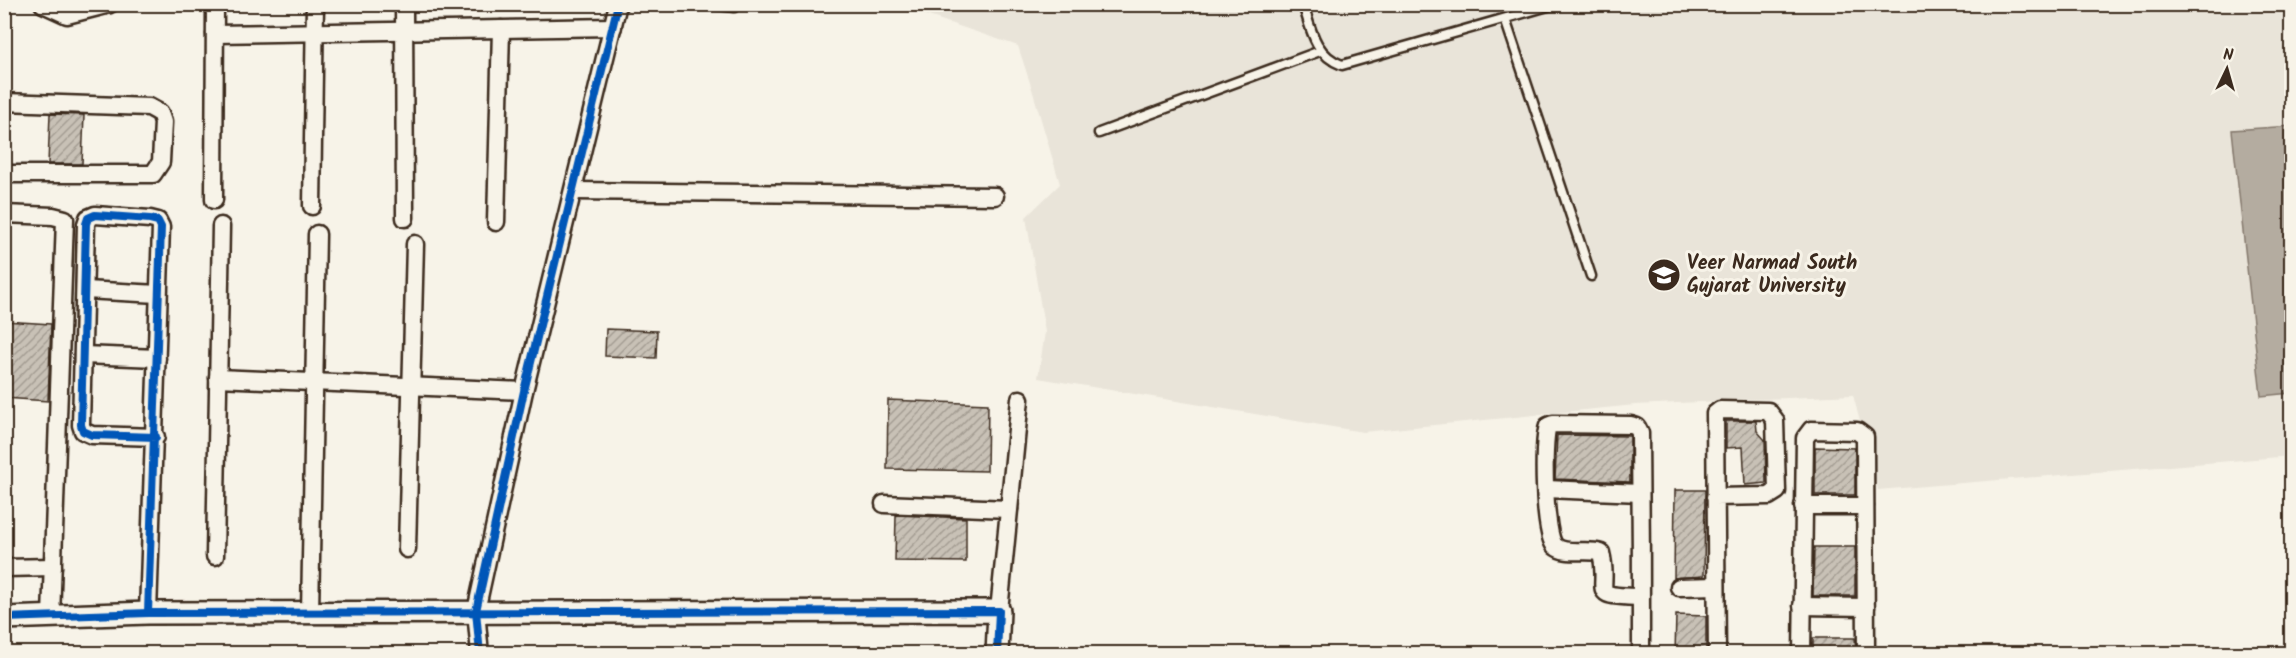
<svg xmlns="http://www.w3.org/2000/svg" width="2296" height="658" font-family="Kalam,sans-serif">
<defs>
<pattern id="building-hatch" width="6" height="6" patternUnits="userSpaceOnUse" patternTransform="scale(1.5)"><rect width="6" height="6" fill="#c8c1b6"/><path d="M-1 1l2-2M0 6l6-6M5 7l2-2" fill="none" stroke="#a49d93"/></pattern>
</defs>
<rect width="100%" height="100%" fill="#f7f3e8"/>
<filter id="ink" filterUnits="userSpaceOnUse"><feTurbulence type="fractalNoise" baseFrequency=".0167" numOctaves="2"/><feDisplacementMap in="SourceGraphic" scale="12" xChannelSelector="R" yChannelSelector="G"/><feConvolveMatrix kernelMatrix="1 2 1 2 8 2 1 2 1" color-interpolation-filters="sRGB"/></filter>
<g filter="url(#ink)">
<!-- built -->
<path fill="#e9e4d9" d="M918,4L2291,5V456L1878,490L1853,395L1635,405L1363,432L1038,378L1045,332L1026,217L1060,184L1032,89L1018,46L917,12Z"/>
<!-- water -->
<path fill="#b4aca0" stroke="#84786c" stroke-width="1.5" d="M2291,126V393L2261,396L2232,130Z"/>
<!-- building -->
<g fill="url(#building-hatch)" stroke="#3b2a1e" stroke-width="1.5">
<path d="M50,114L84,115L82,164H48Z"/>
<path d="M4,321L51,324L48,401L4,398Z"/>
<path d="M606,329L657,331L656,358L605,356Z"/>
<path d="M888,400L988,404L987,471L887,469Z"/>
<path d="M1726,421H1756L1757,431L1765,440L1766,483L1745,485L1743,447L1726,448Z"/>
<path d="M1557,435L1630,436V482L1555,479Z"/>
<path d="M1815,447L1855,448V495H1815Z"/>
<path d="M1675,490H1705L1704,576L1674,578Z"/>
<path d="M896,515L966,518V562L895,561Z"/>
<path d="M1814,547H1855V596H1813Z"/>
<path d="M1676,615L1706,616V654H1675Z"/>
<path d="M1813,638H1855L1856,654H1813Z"/>
</g>
<g fill="none" stroke-linecap="round" stroke-linejoin="round">
<!-- service casing -->
<g stroke="#3b2a1e" stroke-width="13">
<g id="service">
<path d="M710,4L734,7"/>
<path d="M1303,4C1311,30 1315,55 1342,65L1555,4"/>
<path d="M1505,19L1591,276"/>
<path d="M1099,133L1320,51"/>
</g>
</g>
<!-- minor casing -->
<g stroke="#3b2a1e" stroke-width="21">
<g id="minor">
<path d="M43,4L67,15L110,4"/>
<path d="M404,4L405,218"/>
<path d="M215,34L613,27"/>
<path d="M4,102L149,107L160,113L163,122L161,162L153,174H4"/>
<path d="M574,191L995,196"/>
<path d="M214,200L215,4"/>
<path d="M312,206L315,4"/>
<path d="M4,214L53,216L65,219L51,617"/>
<path d="M496,222L501,29"/>
<path d="M85,290L158,294"/>
<path d="M83,355L157,358"/>
<path d="M218,378L524,391"/>
<path d="M1546,489L1640,493"/>
<path d="M1715,497L1769,496L1777,491L1775,420L1768,411L1720,410L1715,414L1717,654"/>
<path d="M884,504L1009,509"/>
<path d="M1803,506H1865"/>
<path d="M407,549L415,244"/>
<path d="M215,556L221,226"/>
<path d="M4,568L53,567"/>
<path d="M1679,587L1716,586"/>
<path d="M1641,597C1585,596 1611,592 1601,553C1587,548 1566,556 1555,546C1544,537 1542,441 1548,426L1553,424L1631,425L1637,427L1640,433C1641,507 1641,580 1641,654"/>
<path d="M1802,606L1866,607"/>
<path d="M999,611L1020,399"/>
<path d="M148,613L161,227L158,221L150,219L95,215L88,218L86,224L81,425L83,431L92,435L156,437"/>
<path d="M310,613L317,234"/>
<path d="M480,654L476,611L524,391L618,4"/>
<path d="M1802,654L1805,438L1811,430L1857,431L1865,437L1866,654"/>
</g>
</g>
<!-- tertiary casing -->
<g stroke="#3b2a1e" stroke-width="26">
<path id="tertiary" d="M4,618L148,613L999,611L997,654"/>
</g>
<!-- service -->
<use href="#service" stroke="#f7f3e8" stroke-width="8"/>
<!-- minor -->
<use href="#minor" stroke="#f7f3e8" stroke-width="16"/>
<!-- tertiary -->
<use href="#tertiary" stroke="#f7f3e8" stroke-width="21"/>
<!-- cycleway casing -->
<g stroke="#f7f3e8" stroke-width="11">
<g id="cycleway">
<path d="M148,613L161,227L158,221L150,219L95,215L88,218L86,224L81,425L83,431L92,435L156,437"/>
<path d="M4,618L148,613L999,611L997,654"/>
<path d="M480,654L476,611L524,391L618,4"/>
</g>
</g>
<!-- cycleway -->
<use href="#cycleway" stroke="#0057b8" stroke-width="8"/>
</g>
</g>
<!-- icons -->
<defs>
<g id="university-disc" transform="scale(1.725)"><circle r="9.5" fill="#3b2a1e" stroke="#f7f3e8"/><path d="M0-5L7-2L0 1L-7-2ZM-4 1L0 2.5L4 1V4Q0 6-4 4Z" fill="#fff"/></g>
</defs>
<g fill-rule="evenodd">
<use href="#university-disc" x="1664" y="275"/>
</g>
<g text-anchor="middle" dominant-baseline="central" stroke-width="6" stroke-linejoin="round" paint-order="stroke">
<!-- poi labels -->
<g font-size="20" font-weight="bold" fill="#3b2a1e" stroke="#f7f3e8" text-anchor="start">
<text x="1687" y="264">Veer Narmad South<tspan x="1687" dy="23">Gujarat University</tspan></text>
</g>
</g>
<!-- margin -->
<rect width="2296" height="658" fill="none" stroke="#f7f3e8" stroke-width="24"/>
<rect x="12" y="12" width="2272" height="634" fill="none" stroke="#3b2a1e" stroke-width="2" filter="url(#ink)"/>
<!-- north arrow -->
<g transform="translate(2227 69) rotate(5)" stroke="#f7f3e8" stroke-width="4.5" paint-order="stroke">
<path d="M0-4.5L10 22L0 15L-10 22Z" fill="#3b2a1e"/>
<text y="-9" font-size="16" font-weight="bold" text-anchor="middle" fill="#3b2a1e">N</text>
</g>
</svg>
